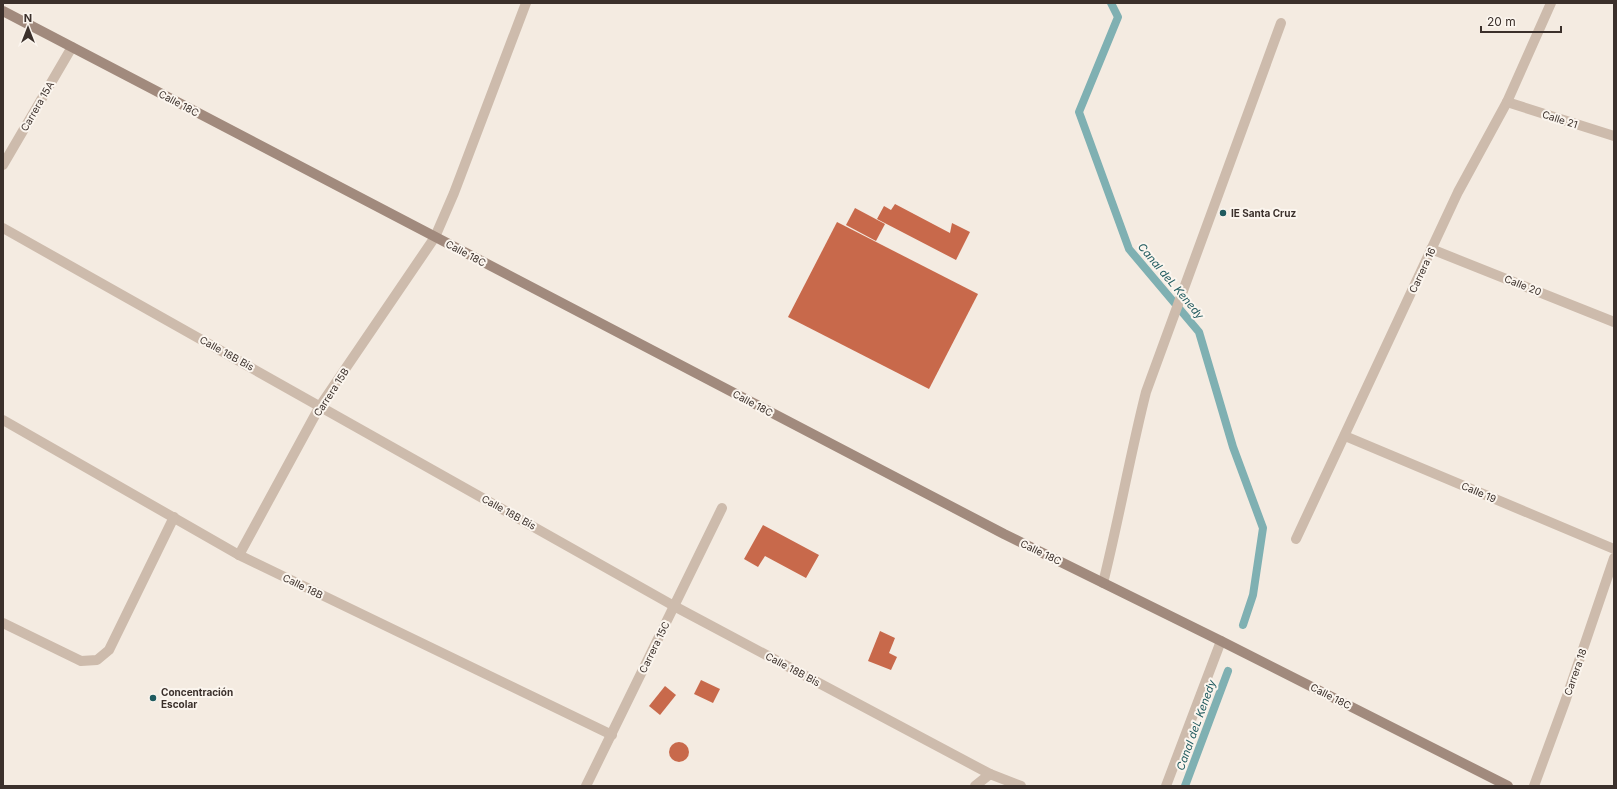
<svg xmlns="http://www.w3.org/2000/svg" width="1617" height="789" font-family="Inter,sans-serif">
<rect width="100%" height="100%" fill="#f4ebe1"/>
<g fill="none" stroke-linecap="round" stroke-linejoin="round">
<!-- stream -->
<g stroke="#7fb0b2" stroke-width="8">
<path d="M1111,3L1118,17L1079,112L1129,249L1199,332L1233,447L1263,528L1253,595L1243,625"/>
<path d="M1185,786L1228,671"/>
</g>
</g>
<!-- building -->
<g fill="#c8694b">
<path d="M895,204L950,233L952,223L970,232L956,260L877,219L884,206L891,210Z"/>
<path d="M855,208L885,224L876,241L846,225Z"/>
<path d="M837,222L978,294L929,389L788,317Z"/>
<path d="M763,525L819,555L806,578L765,556L758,567L744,559Z"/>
<path d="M880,631L895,638L889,653L897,657L891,670L868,661Z"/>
<path d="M701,680L720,689L713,703L694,694Z"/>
<path d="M665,686L676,695L660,715L649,706Z"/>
<circle cx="679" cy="752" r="10"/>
</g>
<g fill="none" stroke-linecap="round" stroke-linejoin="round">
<!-- service -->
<g stroke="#cdbbac" stroke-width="10">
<path d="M435,237L454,193L526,3"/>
<path d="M1103,583C1119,519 1130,455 1146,392L1281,23"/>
</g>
<!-- minor -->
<g stroke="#cdbbac" stroke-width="10">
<path d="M1507,102L1614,136"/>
<path d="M3,165L72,47"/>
<path d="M3,228L674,606L990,774L1021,786"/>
<path d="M1431,249L1614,322"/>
<path d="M3,420L239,555L612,735"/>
<path d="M1345,436L1614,549"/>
<path d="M1296,539L1458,192L1507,102L1551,3"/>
<path d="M239,555L320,406L435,237"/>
<path d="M3,623L81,661L97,660L109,650L174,517"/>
<path d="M586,786L722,508"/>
<path d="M975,786L990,774"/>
<path d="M1166,786L1221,641"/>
<path d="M1534,786L1566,699L1614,558"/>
</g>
<!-- secondary -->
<path stroke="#a18a7d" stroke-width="10" d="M3,11L1004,534L1221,641L1508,786"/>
</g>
<!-- markers -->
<g fill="#1f5a5e" stroke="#fbf5ee" stroke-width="1.5">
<circle cx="1223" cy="213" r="4"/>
<circle cx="153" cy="698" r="4"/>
</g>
<g text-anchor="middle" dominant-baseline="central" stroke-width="4" stroke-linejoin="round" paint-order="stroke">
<!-- street labels -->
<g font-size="10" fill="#3b302b" stroke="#fbf5ee">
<text transform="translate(179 103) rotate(28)">Calle 18C</text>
<text transform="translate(37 106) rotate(-60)">Carrera 15A</text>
<text transform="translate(1560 119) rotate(18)">Calle 21</text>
<text transform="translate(466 253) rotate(28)">Calle 18C</text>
<text transform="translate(1422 270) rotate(-65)">Carrera 16</text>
<text transform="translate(1523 285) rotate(22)">Calle 20</text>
<text transform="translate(227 353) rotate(29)">Calle 18B Bis</text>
<text transform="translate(331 392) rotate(-57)">Carrera 15B</text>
<text transform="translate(753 403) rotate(28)">Calle 18C</text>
<text transform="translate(1479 492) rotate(23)">Calle 19</text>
<text transform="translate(509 512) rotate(29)">Calle 18B Bis</text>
<text transform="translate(1041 552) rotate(26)">Calle 18C</text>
<text transform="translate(303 586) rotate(26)">Calle 18B</text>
<text transform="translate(654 647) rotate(-64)">Carrera 15C</text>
<text transform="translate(793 669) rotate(28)">Calle 18B Bis</text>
<text transform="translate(1575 672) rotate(-71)">Carrera 18</text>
<text transform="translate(1331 696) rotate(27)">Calle 18C</text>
</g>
<!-- poi labels -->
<g font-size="10" font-weight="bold" fill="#3b302b" stroke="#fbf5ee" text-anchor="start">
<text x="1231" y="213">IE Santa Cruz</text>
<text x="161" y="692">Concentración<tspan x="161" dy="12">Escolar</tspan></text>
</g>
<!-- water labels -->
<g font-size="11" font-style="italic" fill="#1f5a5e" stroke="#fbf5ee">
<text transform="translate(1171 281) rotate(50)">Canal deL Kenedy</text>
<text transform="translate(1196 725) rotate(-70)">Canal deL Kenedy</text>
</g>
</g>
<!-- border -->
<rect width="1617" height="789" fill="none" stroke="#3b302b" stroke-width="8"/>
<!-- north arrow -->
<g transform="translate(28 28)" stroke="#fbf5ee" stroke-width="3" paint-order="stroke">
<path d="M0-3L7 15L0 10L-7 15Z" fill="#3b302b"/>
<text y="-6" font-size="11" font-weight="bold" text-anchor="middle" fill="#3b302b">N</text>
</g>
<!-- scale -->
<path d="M1481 26v6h80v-6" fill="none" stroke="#3b302b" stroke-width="2"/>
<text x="1487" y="26" font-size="12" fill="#3b302b" stroke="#fbf5ee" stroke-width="3" paint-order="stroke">20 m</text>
</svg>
